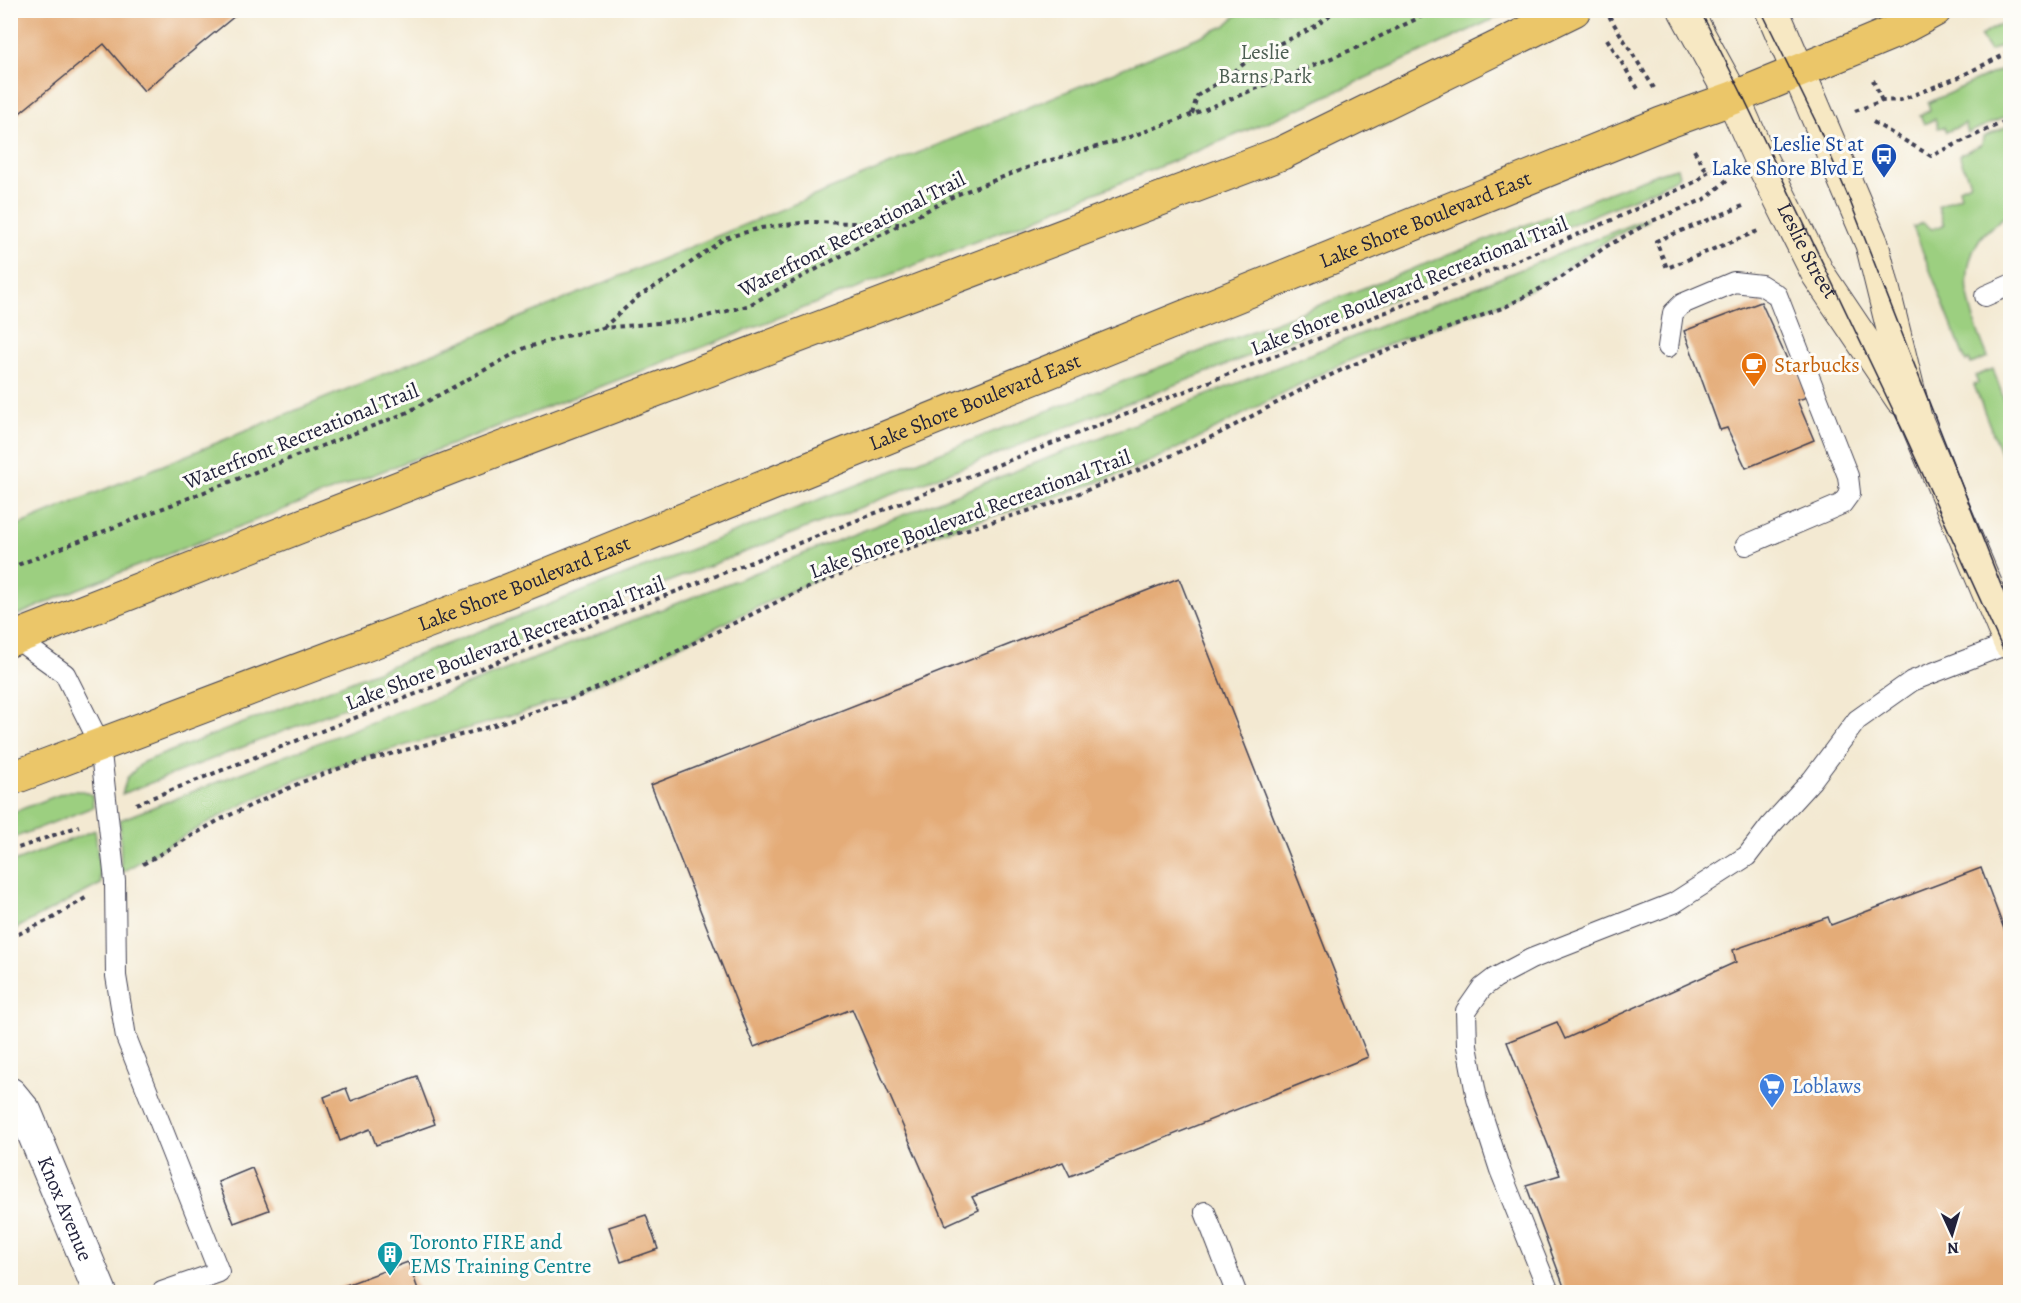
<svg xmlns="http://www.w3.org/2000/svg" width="2021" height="1303" font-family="Alegreya,serif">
<rect width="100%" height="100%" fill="#fdfcf7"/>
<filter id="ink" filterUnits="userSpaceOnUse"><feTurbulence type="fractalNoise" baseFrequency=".0167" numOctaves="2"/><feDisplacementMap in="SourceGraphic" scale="12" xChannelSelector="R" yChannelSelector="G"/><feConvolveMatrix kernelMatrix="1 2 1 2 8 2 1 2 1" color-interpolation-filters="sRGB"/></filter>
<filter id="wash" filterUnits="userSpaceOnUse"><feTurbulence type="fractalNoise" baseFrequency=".008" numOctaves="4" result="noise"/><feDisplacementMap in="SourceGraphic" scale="24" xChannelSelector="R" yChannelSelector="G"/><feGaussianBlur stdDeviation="1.35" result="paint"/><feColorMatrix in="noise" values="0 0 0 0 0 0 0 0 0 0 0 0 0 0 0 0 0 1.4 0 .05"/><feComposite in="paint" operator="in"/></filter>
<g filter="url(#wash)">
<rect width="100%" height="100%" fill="#f3e9d2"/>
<!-- green -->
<g fill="#9ccf80" stroke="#5f785e" stroke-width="1.5">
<path d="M1241,11H1511L1303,107L1031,220L78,589L11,618V528L1225,26Z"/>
<path d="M2010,19V41L1990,51L1980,36Z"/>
<path d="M2010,65V115L1968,133L1965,124L1946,132L1944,127L1938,128L1935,119L1924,124L1920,115L1930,110L1928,103Z"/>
<path d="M2010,125V212C2001,220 1985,230 1979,240C1955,278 1973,320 1988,357L1971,364L1969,360L1966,362L1913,227L1923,223L1932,229L1944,225L1938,206L1961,196L1959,188L1970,183L1959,155L1982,144L1983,137Z"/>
<path d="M1677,168L1679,176L1662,186L1446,278L1226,365L122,794L127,778L143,762L1662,172Z"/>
<path d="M1647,218L1648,221C1600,238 1563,275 1518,296C1490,309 1460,318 1431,328C1403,338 1374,350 1346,362C1272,395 1204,440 1129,470C1038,507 942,527 851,564C753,605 662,659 563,698C490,726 413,741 338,765C261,790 191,831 121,873L120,820C630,621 1141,425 1647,218Z"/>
<path d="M1993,369L2010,416V478L1974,385L1978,383L1975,376Z"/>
<path d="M69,791H83L92,795L93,807L11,839V813Z"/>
<path d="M95,830L101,884L11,931V863Z"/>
</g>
<g id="blocks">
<!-- building -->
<g fill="#e4ac78">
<path d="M10,10H242L144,91L104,44L10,121Z"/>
<path d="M1761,302L1792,370L1797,368L1808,397L1797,400L1814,440L1746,468L1727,428L1720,430L1684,331Z"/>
<path d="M1179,578L1368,1057L1070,1176L1063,1162L972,1197L979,1210L946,1225L852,1009L754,1047L651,785Z"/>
<path d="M1981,868L2010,945V1287L1998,1292H1566L1526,1185L1560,1175L1507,1042L1557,1022L1565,1039L1736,962L1733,950L1828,917L1831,925Z"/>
<path d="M417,1076L435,1124L376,1145L370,1129L340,1141L324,1097L346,1088L351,1101Z"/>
<path d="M252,1168L269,1210L234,1223L218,1182Z"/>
<path d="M646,1215L658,1249L621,1262L609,1227Z"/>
<path d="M408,1262L419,1292H327Z"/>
</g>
</g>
</g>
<g filter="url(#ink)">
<use href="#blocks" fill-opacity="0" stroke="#414052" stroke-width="1.5"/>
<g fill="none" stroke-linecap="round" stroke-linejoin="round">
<!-- lane casing -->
<g stroke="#414052" stroke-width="22">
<g id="lane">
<path d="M1985,296L2010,285"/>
<path d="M1668,347L1673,313L1682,304L1734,282L1761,285L1777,295L1848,476L1850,493L1842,504L1746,545"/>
<path d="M15,638L65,674L100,744L115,881L116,976L126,1037L219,1272L162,1292"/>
<path d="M1205,1212L1236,1292"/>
<path d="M1549,1292L1500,1170L1477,1099L1467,1046L1466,1011L1482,988L1495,978L1531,959L1674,903L1747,856L1770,826L1812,780L1857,720L1912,681L2010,643"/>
</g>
</g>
<!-- street casing -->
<g stroke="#414052" stroke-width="35">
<g id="street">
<path id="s1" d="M10,1094L25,1112L100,1292"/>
</g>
</g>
<!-- secondary casing -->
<g stroke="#414052" stroke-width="35">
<g id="secondary">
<path id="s2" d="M1685,10L1733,98L1757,152L1818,274L1902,399"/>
<path d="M1772,10L1872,244L1915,418L2010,643"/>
</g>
</g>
<!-- highway casing -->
<g stroke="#414052" stroke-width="35">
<g id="highway">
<path d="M10,640L452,467L1282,153L1574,10"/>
<path id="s3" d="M10,779L495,596L1661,124L1733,98L1858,47L1894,32L1935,10"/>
</g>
</g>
<!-- path -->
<g stroke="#414052" stroke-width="4" stroke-dasharray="4.5 4.5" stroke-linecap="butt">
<path d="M1609,16L1654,88"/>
<path d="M1607,39L1640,92"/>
<path d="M1873,80L1882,101"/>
<path d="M1855,111L1882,101L1901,100L1957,78L2010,52"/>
<path d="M1192,114L1197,96C1207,89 1218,83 1228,76C1237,70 1245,62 1254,56C1278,42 1318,31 1334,10"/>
<path d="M1873,122L1931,156L2010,119"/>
<path d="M1694,150L1707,172"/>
<path d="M1743,206L1656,241L1667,268L1758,231"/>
<path d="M603,328L639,296L668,279L725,238L761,228L809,222L899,224"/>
<path d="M10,568L406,413L525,348L566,336L603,328L691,320L747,306L956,195L1037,164L1124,139L1191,115L1356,48L1435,10"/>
<path d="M136,804L1498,268L1612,220L1697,181L1707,172L1724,166"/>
<path d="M10,851L79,826"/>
<path d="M143,864L219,820L302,782L343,767L479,730L575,698L653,663L793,594L869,562L948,535L1051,504L1149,466L1220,433L1318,381L1370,357L1505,307L1562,277L1607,246L1652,221L1707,198L1729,178"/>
<path d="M10,938L53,918L87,897"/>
</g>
<!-- lane -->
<use href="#lane" stroke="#fff" stroke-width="20"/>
<!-- street -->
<use href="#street" stroke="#fff" stroke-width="33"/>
<!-- secondary -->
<use href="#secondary" stroke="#f7e8c3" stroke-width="33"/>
<!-- highway -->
<use href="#highway" stroke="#ebc669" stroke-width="33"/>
<!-- tram -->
<g stroke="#22223b" stroke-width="1.5">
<path d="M1700,10L1742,94L1902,429L2010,665"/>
<path d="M1761,10L1818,126L1850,201L2010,608"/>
</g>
</g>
</g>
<!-- icons -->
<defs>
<g id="bus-pin" transform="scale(1.35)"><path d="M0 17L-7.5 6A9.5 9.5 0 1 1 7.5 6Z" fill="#1a4fb4" stroke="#fdfcf7"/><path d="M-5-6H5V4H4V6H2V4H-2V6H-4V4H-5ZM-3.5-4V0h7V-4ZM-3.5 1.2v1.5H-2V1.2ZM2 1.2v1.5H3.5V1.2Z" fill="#fff"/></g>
<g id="cafe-pin" transform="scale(1.35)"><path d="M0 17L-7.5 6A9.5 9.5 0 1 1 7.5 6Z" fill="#e8710a" stroke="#fdfcf7"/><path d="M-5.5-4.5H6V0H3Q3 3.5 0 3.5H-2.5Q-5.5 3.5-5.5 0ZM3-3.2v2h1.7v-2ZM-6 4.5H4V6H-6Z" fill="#fff"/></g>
<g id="supermarket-pin" transform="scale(1.35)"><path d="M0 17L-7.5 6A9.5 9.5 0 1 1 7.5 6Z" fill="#3f7fe0" stroke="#fdfcf7"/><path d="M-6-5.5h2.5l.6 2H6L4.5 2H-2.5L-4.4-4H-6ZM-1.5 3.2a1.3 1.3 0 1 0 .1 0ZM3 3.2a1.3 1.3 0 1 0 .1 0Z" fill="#fff"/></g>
<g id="building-pin" transform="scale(1.35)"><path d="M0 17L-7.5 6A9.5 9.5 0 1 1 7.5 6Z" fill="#0f9aa8" stroke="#fdfcf7"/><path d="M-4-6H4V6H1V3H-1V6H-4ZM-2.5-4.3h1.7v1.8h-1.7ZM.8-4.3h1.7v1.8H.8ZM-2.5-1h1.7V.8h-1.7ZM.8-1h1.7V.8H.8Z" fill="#fff"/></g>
</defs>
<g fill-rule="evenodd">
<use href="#bus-pin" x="1884" y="156"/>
<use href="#cafe-pin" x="1754" y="365"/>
<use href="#supermarket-pin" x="1772" y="1086"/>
<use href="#building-pin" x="390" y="1254"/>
</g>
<g text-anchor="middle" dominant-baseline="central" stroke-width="6" stroke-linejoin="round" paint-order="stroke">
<!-- park labels -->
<g font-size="21" fill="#4d5f53" stroke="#fdfcf7">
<text x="1265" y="52">Leslie<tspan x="1265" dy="24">Barns Park</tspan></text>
</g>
<!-- transit labels -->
<g font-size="21" fill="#164399" stroke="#fdfcf7" text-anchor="end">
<text x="1864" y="144">Leslie St at<tspan x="1864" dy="24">Lake Shore Blvd E</tspan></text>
</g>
<!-- street labels -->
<g font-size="21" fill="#22223b" stroke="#fdfcf7">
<text stroke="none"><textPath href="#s3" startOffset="1522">Lake Shore Boulevard East</textPath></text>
<text transform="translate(852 234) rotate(-27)">Waterfront Recreational Trail</text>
<text stroke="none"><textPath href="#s2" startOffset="270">Leslie Street</textPath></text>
<text transform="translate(1409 286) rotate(-22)">Lake Shore Boulevard Recreational Trail</text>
<text stroke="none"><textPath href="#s3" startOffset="1036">Lake Shore Boulevard East</textPath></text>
<text transform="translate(301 436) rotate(-22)">Waterfront Recreational Trail</text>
<text transform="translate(970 514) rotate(-20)">Lake Shore Boulevard Recreational Trail</text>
<text stroke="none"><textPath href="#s3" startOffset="550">Lake Shore Boulevard East</textPath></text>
<text transform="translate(505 643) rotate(-21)">Lake Shore Boulevard Recreational Trail</text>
<text stroke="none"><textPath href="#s1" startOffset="128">Knox Avenue</textPath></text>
</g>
<!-- food labels -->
<g font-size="21" fill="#c56008" stroke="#fdfcf7" text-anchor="start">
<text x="1774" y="365">Starbucks</text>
</g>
<!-- shop labels -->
<g font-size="21" fill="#366cbe" stroke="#fdfcf7" text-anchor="start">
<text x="1792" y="1086">Loblaws</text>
</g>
<!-- culture labels -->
<g font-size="21" fill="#0d838f" stroke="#fdfcf7" text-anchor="start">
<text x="410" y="1242">Toronto FIRE and<tspan x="410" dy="24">EMS Training Centre</tspan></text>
</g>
</g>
<!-- margin -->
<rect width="2021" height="1303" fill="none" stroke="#fdfcf7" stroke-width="36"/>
<!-- north arrow -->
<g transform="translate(1952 1234) rotate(176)" stroke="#fdfcf7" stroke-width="4.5" paint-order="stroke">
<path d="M0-4.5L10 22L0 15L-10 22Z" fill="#22223b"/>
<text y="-9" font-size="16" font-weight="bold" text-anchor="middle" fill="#22223b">N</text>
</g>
</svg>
